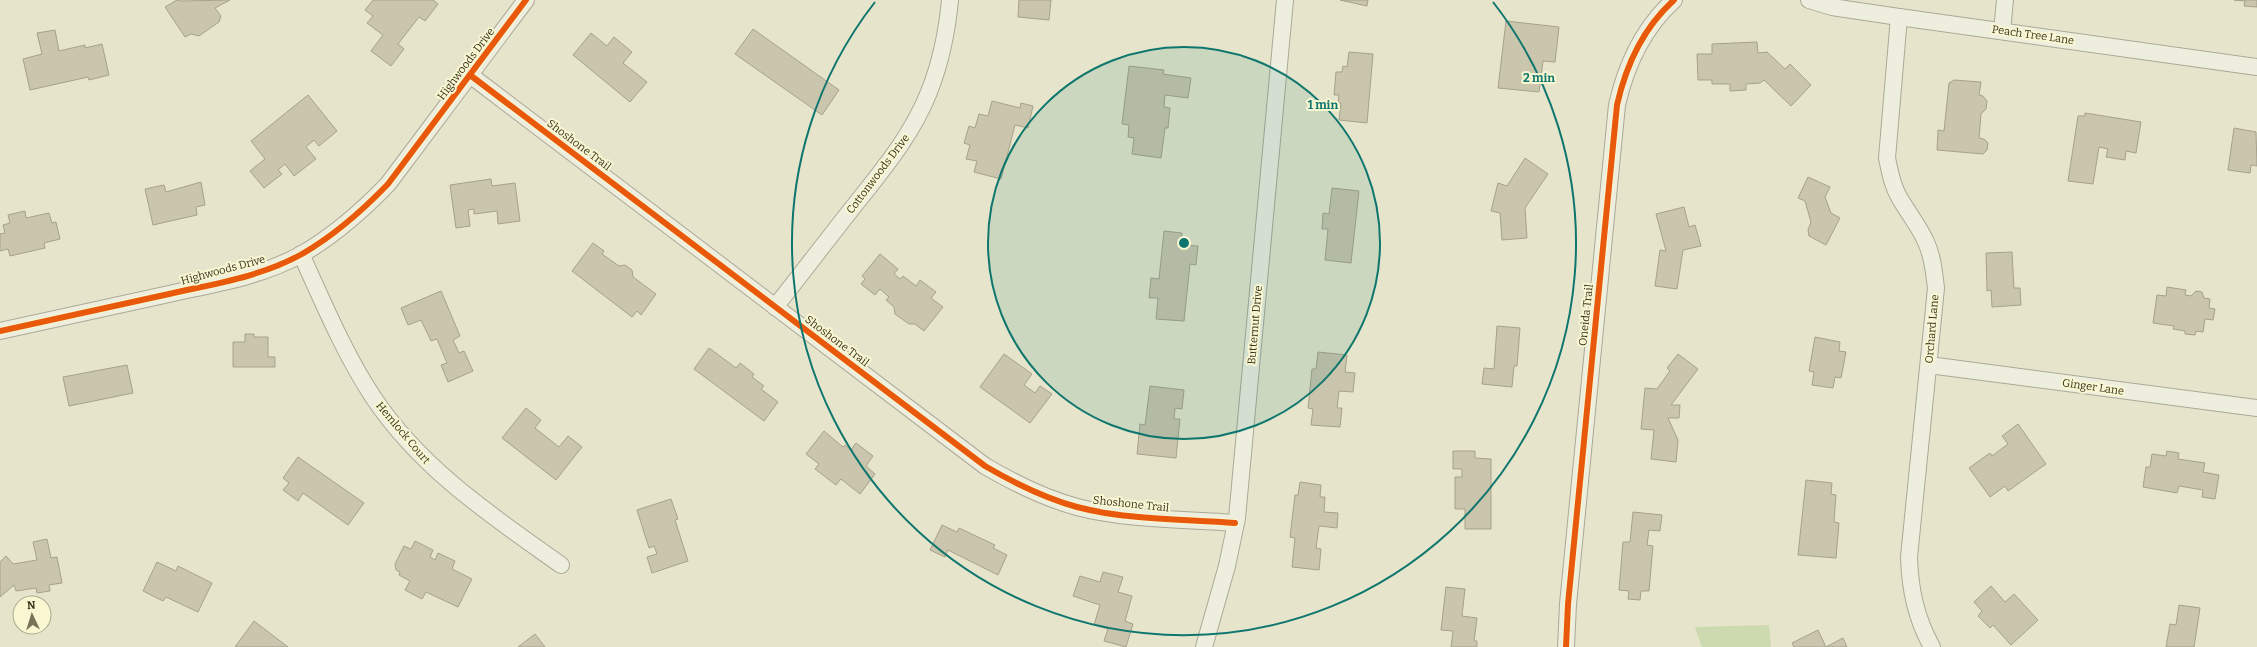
<svg xmlns="http://www.w3.org/2000/svg" width="2257" height="647" font-family="Bitter,serif">
<rect width="100%" height="100%" fill="#e6e5cc"/>
<!-- green -->
<path fill="#cdd9ae" d="M1769,625L1771,647H1702L1695,627Z"/>
<!-- building -->
<g fill="#cac5ad" stroke="#a7a18b">
<path d="M177,0L181,1L230,0L215,8L221,16L219,22L199,36L191,34L185,37L165,7Z"/>
<path d="M373,0H433L438,4L425,21L419,17L398,44L404,49L391,66L371,51L383,35L367,23L373,16L365,10Z"/>
<path d="M1019,0H1051L1049,20L1018,17Z"/>
<path d="M1340,0H1368L1367,6Z"/>
<path d="M2234,0H2257V7L2244,6L2245,1Z"/>
<path d="M1506,21L1559,27L1555,62L1543,61L1539,92L1498,88Z"/>
<path d="M753,29L839,90L822,115L735,54Z"/>
<path d="M55,30L59,51L85,45V48L102,44L109,75L89,80L88,77L30,90L23,59L42,54L37,33Z"/>
<path d="M591,33L607,46L614,37L632,52L623,63L647,82L630,102L573,55Z"/>
<path d="M1757,42L1758,53L1767,52L1785,69L1790,64L1811,85L1791,106L1764,80L1760,83L1746,84V90L1730,91V84H1712V80H1698L1697,54H1712V44Z"/>
<path d="M1349,52L1373,54L1367,123L1339,120L1341,103H1338L1339,95H1334L1336,72H1342L1343,66L1347,67Z"/>
<path d="M1129,66L1164,70L1163,74L1191,78L1188,98L1165,95L1164,107L1170,108L1168,128H1165L1161,158L1132,154L1134,138L1128,137L1129,125L1122,124Z"/>
<path d="M1954,80L1981,82L1979,95L1983,96L1987,101L1986,109L1981,114L1979,138L1984,139L1988,143L1987,150L1983,154L1937,150L1938,130L1944,131L1949,83Z"/>
<path d="M308,95L337,131L319,146L314,140L306,147L316,159L294,176L285,164L278,170L282,174L264,188L250,171L265,159L251,141Z"/>
<path d="M992,101L1020,108L1021,103L1033,106L1028,128L1015,125L1001,179L974,172L977,161L966,159L970,145L964,143L969,126L975,128L979,114L988,116Z"/>
<path d="M2085,113L2141,122L2136,153L2126,151L2125,160L2106,157L2108,149L2099,147L2093,184L2068,181L2078,116H2085Z"/>
<path d="M2234,128L2256,132L2257,166L2251,165L2250,173L2228,170Z"/>
<path d="M1525,158L1548,174L1525,208L1527,238L1502,240L1500,213L1491,211L1498,183L1507,186Z"/>
<path d="M1808,177L1830,187L1825,197L1831,213L1840,218L1826,245L1809,236L1808,230L1811,222L1805,201L1798,198Z"/>
<path d="M491,179L492,186L515,183L520,221L498,224L497,211L474,214V209L468,210L470,226L456,228L450,185Z"/>
<path d="M201,182L205,205L196,207L197,215L153,225L145,189L164,185L166,192Z"/>
<path d="M1332,188L1359,191L1351,263L1325,260L1328,229H1322L1323,213L1329,214Z"/>
<path d="M1684,207L1689,227L1695,225L1701,246L1683,250L1677,289L1655,286L1660,250L1666,251L1656,214Z"/>
<path d="M25,211L26,218L49,213L52,223L56,222L60,239L44,243L45,248L10,256L8,249L0,251V234L5,233L3,225L10,223L8,215Z"/>
<path d="M1164,231L1182,233L1181,245L1198,246L1196,265L1190,264L1184,321L1156,319L1158,298H1149L1151,278L1159,279Z"/>
<path d="M593,243L604,251L602,254L619,266L625,265L632,270L633,277L656,294L641,315L637,311L632,317L572,271Z"/>
<path d="M2012,252L2014,288H2020L2021,305L1992,307L1991,290L1987,291L1986,253Z"/>
<path d="M880,254L898,269L894,274L900,279L903,276L916,286L920,280L936,292L931,298L943,307L924,331L915,324H909L895,314L894,307L886,300L889,297L880,289L875,295L861,284L865,279L862,276Z"/>
<path d="M2167,287L2186,290L2185,295L2191,296L2196,291L2202,292L2204,298L2210,299L2209,308L2215,309L2213,320L2205,319L2203,332L2196,331L2195,335L2185,334V331L2173,329L2174,326L2153,323L2157,295L2166,296Z"/>
<path d="M441,291L460,336L453,340L459,353L464,351L473,371L448,382L441,365L447,363L437,339L431,341L421,320L408,325L401,308Z"/>
<path d="M1497,326L1520,328L1517,366H1514L1512,387L1482,384L1484,368L1494,369Z"/>
<path d="M245,334H254V337H268V357H275V367H233V342H245Z"/>
<path d="M1815,337L1840,342L1839,351L1846,352L1841,378L1835,377L1833,388L1812,385L1814,372L1809,371Z"/>
<path d="M709,348L736,368L740,363L754,374L752,377L764,386L761,389L778,402L764,421L694,369Z"/>
<path d="M1318,352L1347,355L1345,372L1355,373L1353,392L1339,391L1337,408H1342L1340,427L1311,425L1313,409L1308,408L1312,369H1316Z"/>
<path d="M1004,354L1032,374L1024,385L1035,393L1040,386L1052,394L1030,423L980,387Z"/>
<path d="M1678,354L1698,369L1671,405H1680L1679,418H1668L1678,440L1676,462L1651,459L1654,430L1641,429L1645,388L1657,389L1670,371L1667,368Z"/>
<path d="M127,365L133,393L69,406L63,377Z"/>
<path d="M1150,386L1184,390L1182,409L1175,408L1174,419H1180L1176,458L1137,454L1140,424L1145,425Z"/>
<path d="M526,408L541,420L535,428L559,447L568,436L582,447L556,480L502,438Z"/>
<path d="M2018,424L2046,464L2008,491L2005,486L1990,497L1969,468L1990,453L1992,456L2008,444L2002,436Z"/>
<path d="M824,431L843,447L845,445L851,450L856,443L873,456L866,466L875,474L860,494L841,479L836,485L815,469L819,464L806,454Z"/>
<path d="M1453,451H1475V458L1491,459V529H1465V509H1455V477H1462V469H1453Z"/>
<path d="M2167,451L2179,453L2178,459L2205,463L2203,472L2219,475L2215,499L2202,497L2203,490L2179,486L2177,493L2143,487L2146,467H2150L2152,454L2166,456Z"/>
<path d="M298,457L364,503L348,525L303,493L298,501L283,490L289,483L283,478Z"/>
<path d="M1806,480L1832,483L1831,494L1836,495L1834,522L1839,523L1836,558L1798,555Z"/>
<path d="M1300,482L1321,485L1320,497H1325L1324,512L1338,513L1337,528L1319,526L1316,548L1321,549L1319,570L1292,567L1295,538L1290,537L1295,495H1298Z"/>
<path d="M671,499L678,519L675,520L688,561L652,573L647,557L657,554L654,546L649,548L637,510Z"/>
<path d="M1633,512L1662,515L1660,531L1649,530L1647,545L1653,546L1649,591H1641L1640,600L1628,599L1629,591L1619,590L1623,542H1630Z"/>
<path d="M942,525L957,532L959,528L995,545L993,548L1007,555L998,575L948,550L945,557L930,550Z"/>
<path d="M47,539L51,558L57,557L62,583L49,585L50,591L37,593L36,588L16,591L14,585L0,597V562L6,556L13,564L37,560L33,542Z"/>
<path d="M415,541L433,550L430,557L435,560L438,553L455,561L452,569L472,579L458,607L426,592L422,599L405,590L410,581L399,575L400,572L396,570L395,564L404,546L411,549Z"/>
<path d="M157,562L176,571L178,566L212,583L198,612L166,597L163,601L143,591Z"/>
<path d="M1103,572L1123,577L1118,592L1132,596L1125,621L1133,624L1126,647L1104,641L1108,629L1094,625L1100,605L1073,596L1080,576L1100,582Z"/>
<path d="M1991,586L2005,602L2014,594L2038,620L2011,645L1993,625L1990,628L1978,616L1982,611L1974,602Z"/>
<path d="M1446,587L1465,589L1462,616L1477,618L1474,641H1477V647H1451L1453,631L1441,630Z"/>
<path d="M2179,605L2200,608L2194,647H2166L2170,624L2176,625Z"/>
<path d="M254,621L288,647H235Z"/>
<path d="M1818,630L1826,647L1843,638L1847,647H1794L1792,643Z"/>
<path d="M535,634L545,647H518Z"/>
</g>
<g fill="none" stroke-linecap="round" stroke-linejoin="round">
<!-- street casing -->
<g stroke="#aba996" stroke-width="18">
<g id="street">
<path d="M1809,0L1832,7L1899,17L2257,67"/>
<path d="M1899,17L1887,158C1890,172 1892,185 1899,197C1908,213 1919,226 1926,242C1933,257 1934,273 1936,288L1909,557C1910,590 1916,618 1932,647"/>
<path d="M2002,31L2005,0"/>
<path d="M470,75L985,466C1014,483 1044,498 1077,507C1126,520 1184,519 1235,523"/>
<path d="M301,254C323,302 344,353 373,397C421,469 492,516 561,565"/>
<path d="M775,307C803,272 830,236 858,201C885,167 913,133 929,92C941,62 947,32 950,0"/>
<path d="M0,331C56,319 112,306 169,294C213,284 261,277 302,254C335,235 362,211 388,184L526,0"/>
<path d="M1929,365L2257,408"/>
<path d="M1204,647L1227,566L1237,518L1285,0"/>
<path d="M1566,647L1568,604L1617,105C1626,65 1643,28 1674,0"/>
</g>
</g>
<!-- street -->
<use href="#street" stroke="#eeeedf" stroke-width="16"/>
<!-- cycleway casing -->
<g stroke="#f8f7d2" stroke-width="8">
<g id="cycleway">
<path d="M470,75L985,466C1014,483 1044,498 1077,507C1126,520 1184,519 1235,523"/>
<path d="M0,331C56,319 112,306 169,294C213,284 261,277 302,254C335,235 362,211 388,184L526,0"/>
<path d="M1566,647L1568,604L1617,105C1626,65 1643,28 1674,0"/>
</g>
</g>
<!-- cycleway -->
<use href="#cycleway" stroke="#e8590c" stroke-width="6"/>
</g>
<!-- distance rings -->
<circle cx="1184" cy="243" r="196" fill="#0f766e" fill-opacity=".12"/>
<g fill="none" stroke="#0f766e" stroke-width="2">
<circle cx="1184" cy="243" r="196"/>
<path d="M1493 2A392 392 0 1 1 875 2"/>
</g>
<g text-anchor="middle" dominant-baseline="central" stroke-width="4" stroke-linejoin="round" paint-order="stroke">
<!-- street labels -->
<g font-size="11" fill="#3b341d" stroke="#f8f7d2">
<text transform="translate(2033 35) rotate(8)">Peach Tree Lane</text>
<text transform="translate(466 64) rotate(-53)">Highwoods Drive</text>
<text transform="translate(579 145) rotate(37)">Shoshone Trail</text>
<text transform="translate(878 174) rotate(-53)">Cottonwoods Drive</text>
<text transform="translate(223 270) rotate(-15)">Highwoods Drive</text>
<text transform="translate(1586 315) rotate(-84)">Oneida Trail</text>
<text transform="translate(1255 325) rotate(-85)">Butternut Drive</text>
<text transform="translate(1932 329) rotate(-85)">Orchard Lane</text>
<text transform="translate(837 341) rotate(37)">Shoshone Trail</text>
<text transform="translate(2093 387) rotate(8)">Ginger Lane</text>
<text transform="translate(403 433) rotate(50)">Hemlock Court</text>
<text transform="translate(1131 504) rotate(6)">Shoshone Trail</text>
</g>
</g>
<circle cx="1184" cy="243" r="6" fill="#0f766e" stroke="#f8f7d2" stroke-width="2"/>
<g font-size="12" text-anchor="middle" font-weight="bold" fill="#0f766e" stroke="#f8f7d2" stroke-width="4" stroke-linejoin="round" paint-order="stroke">
<text x="1539" y="82">2 min</text>
<text x="1323" y="109">1 min</text>
</g>
<!-- north arrow -->
<g transform="translate(32 615) rotate(356)"><circle r="19" fill="#f8f7d2" stroke="#aca98a"/>
<path d="M0-3L7 15L0 10L-7 15Z" fill="#77725a"/>
<text y="-6" font-size="11" font-weight="bold" text-anchor="middle" fill="#3b341d">N</text>
</g>
</svg>
